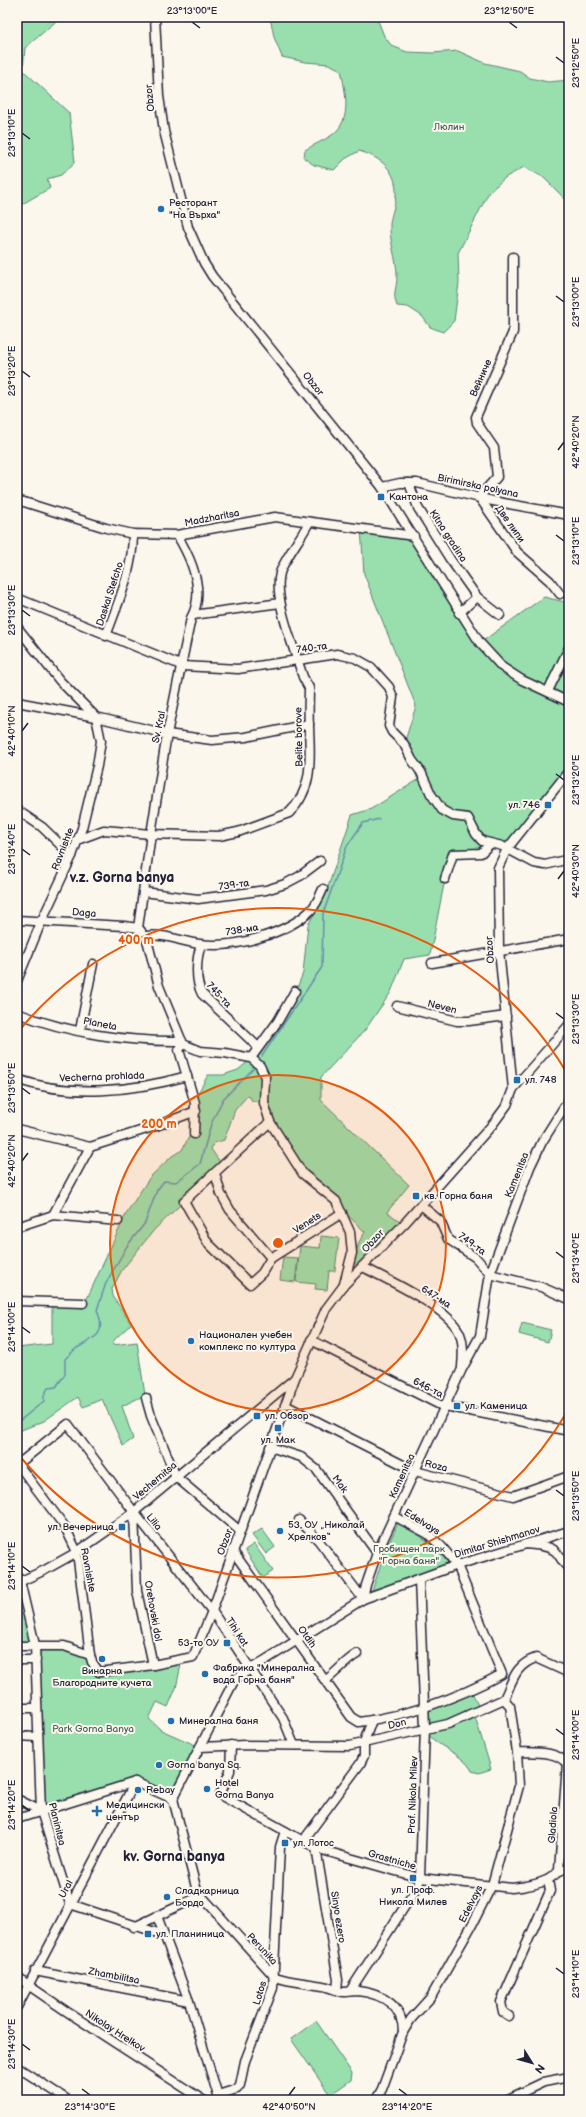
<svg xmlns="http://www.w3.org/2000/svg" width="586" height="2117" font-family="'Balsamiq Sans',sans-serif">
<rect width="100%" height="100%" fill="#fbf7ec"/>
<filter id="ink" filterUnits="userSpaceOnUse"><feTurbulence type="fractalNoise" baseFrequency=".025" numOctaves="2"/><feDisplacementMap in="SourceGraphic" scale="8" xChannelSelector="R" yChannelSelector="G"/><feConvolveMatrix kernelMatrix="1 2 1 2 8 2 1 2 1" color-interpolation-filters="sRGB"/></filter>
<g filter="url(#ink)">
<!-- green -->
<g fill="#98dfad" stroke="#5d8074">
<path d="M17,17H61L25,48L23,70L69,113L75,162L61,175L47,179L50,188L17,207Z"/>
<path d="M270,17H375L379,23L384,36L392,46L407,52L432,53L458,51L485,63L520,71L530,78L548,82L569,80V203L543,177L524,167L506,177L489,192L458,253L459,283L454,321L443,332L430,327L422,316L408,307L397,306C392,293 397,289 397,276C397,259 389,241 390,224C391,214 396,204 396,194C397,170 380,157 359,151L345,159L334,170L314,165L304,158L305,150C313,145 323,141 332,135C353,120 345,91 341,70L329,64L305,62L282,57L274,37Z"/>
<path d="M361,528L414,536L480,643L544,597L569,603V771L507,849L490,844L481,853L453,854L445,879L430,955L404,959L391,992L365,1030L321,1077V1100L409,1185L387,1212L404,1224L380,1243L358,1265L353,1263L359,1242L365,1232L301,1170L270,1122L264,1101H252L250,1097L247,1096L235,1110L224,1140L214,1143L211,1149L222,1165L154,1230L122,1270L112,1289L113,1296L131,1324L114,1340L113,1345L137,1342L145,1395L122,1406L133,1439L123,1446L102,1399L83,1407L78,1397L44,1421L19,1431L17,1435V1348L52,1344V1304L84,1305L127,1212L150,1177L172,1156L182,1150L191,1133L198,1127V1093L208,1075H223L238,1070L250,1060L265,1077L251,1058L294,996L303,973L308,925L327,890L352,815L371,809L418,780L404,744L416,706L364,574Z"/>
<path d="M321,1236L339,1238L335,1271H329L327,1290L315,1289L316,1284L296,1282L300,1246L320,1248Z"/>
<path d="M283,1257L298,1258L295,1282L280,1280Z"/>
<path d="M522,1323L551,1330L548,1342L519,1334Z"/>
<path d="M398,1523C420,1535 433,1543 449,1564L372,1591L384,1554Z"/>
<path d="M262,1529L275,1547L266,1554L252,1535Z"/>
<path d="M254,1544L273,1571L263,1578L245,1550Z"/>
<path d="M17,1583L35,1645L64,1646L90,1655L99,1672L182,1660L176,1688L168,1707L157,1702L149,1719L161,1730L200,1747L173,1799L135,1782L41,1811L35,1645L17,1646Z"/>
<path d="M471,1690L480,1710L474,1713L491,1769L479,1773L472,1771C462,1751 428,1745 425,1727C424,1720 424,1714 424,1707Z"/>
<path d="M316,2021L352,2073L351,2080L330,2095L291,2039Z"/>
</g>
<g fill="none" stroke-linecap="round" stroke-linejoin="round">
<!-- stream -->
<g stroke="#698cac" stroke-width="1.5">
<path d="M262,1056L322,967L323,914L347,846L363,823L379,819"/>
<path d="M17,1423L44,1401V1395L48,1388L56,1387L65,1374V1359C69,1355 73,1351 77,1348C95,1337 107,1336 97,1310L106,1283L127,1246L145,1223L157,1190L164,1181L176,1182L200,1164L211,1124L223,1099L254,1068"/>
</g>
<!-- minor casing -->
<g stroke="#22223b" stroke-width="11">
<g id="minor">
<path d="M155,17L159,96L164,131L188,227L204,263L212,276L382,487L480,643L502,667L522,680L569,702"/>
<path d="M409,483L418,508L450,559L477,597L500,615"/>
<path d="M382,487L400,483H417L493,501L569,515"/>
<path d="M479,497L497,477L494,448L477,423L476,417L513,332V257"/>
<path d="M479,497L517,552L550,581L560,594"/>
<path d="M17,501L24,502L106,528L133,534L177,535L275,517L414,536"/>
<path d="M17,598L183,666L238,669L337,654L355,658L371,667L389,687L393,697L389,726L392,732L404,744L412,760L421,772L431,794L442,810L453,816L468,818L476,834L482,841L502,846L534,863L545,865L569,859"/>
<path d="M459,613L477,597"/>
<path d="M193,615L280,603"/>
<path d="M17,627L60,681L96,717"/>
<path d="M106,636C118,603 133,570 133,534"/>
<path d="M548,691L569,648"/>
<path d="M17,702L96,717L167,734L212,740L246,737L309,724"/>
<path d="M17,810L42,827L72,856"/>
<path d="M77,840L104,830L151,834L219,836L238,832L289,813C314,789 310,758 309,726C308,713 309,700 309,688L303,677C295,650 273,599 280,573C284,559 302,537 309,522"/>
<path d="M445,879L453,854L481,853L490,844"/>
<path d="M144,892L198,899L266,890L285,884L300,876L320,861"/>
<path d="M17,920L124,926L138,928L141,931"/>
<path d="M138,928L151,834L167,734L191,618C206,592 191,558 177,535"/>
<path d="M146,936L159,986L183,1044L200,1051L225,1053L251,1058L260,1066L265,1077L264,1103L270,1122L303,1174L336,1201L350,1232L352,1253L344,1284"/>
<path d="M146,936C164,933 182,942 200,944C233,949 287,934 311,910C316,905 320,896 323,889"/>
<path d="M201,945C196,959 195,981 202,994L258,1047"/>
<path d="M432,963L569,939"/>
<path d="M17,981L42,920L72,856L82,828L97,766L101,741L96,717"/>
<path d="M397,1006L457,1021H469L506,1016"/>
<path d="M17,1013C68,1033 127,1042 182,1041"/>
<path d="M80,1030L93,964"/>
<path d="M183,1044L179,1050L195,1103L194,1134"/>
<path d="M251,1058L278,1021L295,991"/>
<path d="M17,1079C69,1098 135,1091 187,1076"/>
<path d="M513,1089L569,1025"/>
<path d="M270,1122L184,1201L208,1243L250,1284L262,1273L271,1258L342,1213"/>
<path d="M17,1129L90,1147L156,1126L196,1111"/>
<path d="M215,1173L221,1194L230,1210L271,1258"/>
<path d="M421,1205L440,1221L448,1239L476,1258L490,1274L541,1287L569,1299"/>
<path d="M53,1215L90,1147"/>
<path d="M17,1227L53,1215L118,1221"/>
<path d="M363,1267C388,1280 450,1308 460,1334C464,1344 463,1356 462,1367"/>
<path d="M17,1301L83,1303"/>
<path d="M311,1340L440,1405L569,1431"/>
<path d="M146,1398L151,1416L176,1477L240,1531"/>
<path d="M285,1405L415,1471L513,1496L569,1476"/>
<path d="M270,1447L301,1457L316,1469L377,1553"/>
<path d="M17,1463L65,1527L77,1552L90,1655L92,1662L99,1672L153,1665L193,1657L212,1611L295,1378L326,1309L344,1285L404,1224L493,1124L507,1105L513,1089L499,950L498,868L507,849L569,771"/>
<path d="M17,1465L68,1424L134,1512L212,1611L283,1718L294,1745"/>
<path d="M134,1512L137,1591L153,1665"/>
<path d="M299,1520L319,1541L363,1599L457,1565L569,1531"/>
<path d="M526,1544C535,1545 551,1545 557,1553C562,1559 563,1564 569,1568"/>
<path d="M232,1550L351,1717L359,1722C409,1715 458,1698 502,1674L457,1565L442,1547L428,1534L394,1516"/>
<path d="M18,1578L20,1581L35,1645L41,1811L70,1904"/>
<path d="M17,1583L45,1570L77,1552L134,1512L294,1379"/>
<path d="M17,1646H64L90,1655"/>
<path d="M17,1660H36"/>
<path d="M326,1680C337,1672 345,1661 357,1654"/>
<path d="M17,1708H36"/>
<path d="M17,1736L37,1737"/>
<path d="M231,1745L230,1771L220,1795L316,1848L329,1852L420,1878L512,1888C523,1887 536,1885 547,1880C557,1875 556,1870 569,1868"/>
<path d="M200,1747L246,1745L350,1746L448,1724L504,1699C513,1680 515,1665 536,1658L569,1673"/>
<path d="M517,1752C533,1753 557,1750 567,1764L559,1870"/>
<path d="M135,1782L173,1799"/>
<path d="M17,1799L41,1811"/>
<path d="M173,1799L235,1679L363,1599L366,1585L377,1553L462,1369L480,1336L490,1274L530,1167L542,1142L569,1099"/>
<path d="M173,1799L197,1891L275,1977C290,1982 307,1983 323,1986C330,1987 336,1991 343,1992C348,1992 353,1991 358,1991C383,1994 403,2006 403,2032"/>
<path d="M17,1819L135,1782"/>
<path d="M303,1841L360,1764L364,1756V1742L372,1720"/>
<path d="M316,1848L338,1980L337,1990"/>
<path d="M70,1904L164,1935"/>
<path d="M157,1916L189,2001L219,2099"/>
<path d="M134,1927L200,1896"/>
<path d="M35,1971L189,2001"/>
<path d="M17,1976L28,1985L66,2011L203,2100"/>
<path d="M350,1991L418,1886L420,1878L425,1728L419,1579"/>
<path d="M17,2007L135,1782"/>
<path d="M509,2016L503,2012L501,2002L550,1891L548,1880"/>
<path d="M17,2067L68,2100"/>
<path d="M218,2095L237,2089L240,2085L245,2061L273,1988L280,1847L285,1831"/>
<path d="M376,2100L382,2089L403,2032L411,2019L431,1997L473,1923L492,1885L519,1786L517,1752L510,1706L504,1699"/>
<path d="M506,2100L544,2082L569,2077"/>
</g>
</g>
<!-- minor -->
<use href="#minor" stroke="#fbf7ec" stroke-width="8"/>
</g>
</g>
<!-- ticks -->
<path fill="none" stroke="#22223b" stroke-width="1.5" d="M192,22L200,28M509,22L517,28M556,57L564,63M22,133L30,139M556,296L564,302M22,371L30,377M558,450L564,442M556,535L564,541M22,610L30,616M22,731L28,723M556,774L564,780M22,849L30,855M558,879L564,871M556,1013L564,1019M22,1088L30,1094M22,1161L28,1153M556,1252L564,1258M22,1327L30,1333M556,1490L564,1496M22,1566L30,1572M556,1729L564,1735M22,1805L30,1811M556,1968L564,1974M22,2044L30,2050M82,2089L90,2095M399,2089L407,2095M289,2095L295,2087"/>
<!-- distance rings -->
<circle cx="278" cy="1243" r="168" fill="#e8590c" fill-opacity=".12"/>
<g fill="none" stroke="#e8590c" stroke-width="2">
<circle cx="278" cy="1243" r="168"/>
<path d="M568 1410A335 335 0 0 1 18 1454M18 1032A335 335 0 0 1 568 1075"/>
</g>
<!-- markers -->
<g fill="#1f6fb2" stroke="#fbf7ec" stroke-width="1.5">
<circle cx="161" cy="209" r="4"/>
<rect x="377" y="493" width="8" height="8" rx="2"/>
<rect x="544" y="801" width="8" height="8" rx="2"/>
<rect x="513" y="1076" width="8" height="8" rx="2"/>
<rect x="412" y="1192" width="8" height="8" rx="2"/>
<circle cx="191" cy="1341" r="4"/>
<rect x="453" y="1402" width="8" height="8" rx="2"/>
<rect x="253" y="1412" width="8" height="8" rx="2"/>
<rect x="274" y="1424" width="8" height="8" rx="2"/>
<rect x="118" y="1523" width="8" height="8" rx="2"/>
<circle cx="280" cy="1531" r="4"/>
<rect x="223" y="1639" width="8" height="8" rx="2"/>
<circle cx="102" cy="1659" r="4"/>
<circle cx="205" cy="1674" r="4"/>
<circle cx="171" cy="1721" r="4"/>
<circle cx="159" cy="1765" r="4"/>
<circle cx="207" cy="1789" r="4"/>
<circle cx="138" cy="1790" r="4"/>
<path d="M95 1805h4v4h4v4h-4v4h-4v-4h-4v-4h4z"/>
<rect x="281" y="1839" width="8" height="8" rx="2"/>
<rect x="409" y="1874" width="8" height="8" rx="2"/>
<circle cx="167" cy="1897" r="4"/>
<rect x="144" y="1930" width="8" height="8" rx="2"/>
</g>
<g text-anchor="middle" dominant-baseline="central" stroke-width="4" stroke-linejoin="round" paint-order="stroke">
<!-- street labels -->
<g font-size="10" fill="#22223b" stroke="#fbf7ec">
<text transform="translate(150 98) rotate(-95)">Obzor</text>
<text transform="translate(481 378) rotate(-66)">Вейниче</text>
<text transform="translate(313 384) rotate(51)">Obzor</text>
<text transform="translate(478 486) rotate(12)">Birimirska polyana</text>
<text transform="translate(212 518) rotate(-11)">Madzharitsa</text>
<text transform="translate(510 524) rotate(55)">Две липи</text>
<text transform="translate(448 536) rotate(57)">Kitna gradina</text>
<text transform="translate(110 594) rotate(-72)">Daskal Stefcho</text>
<text transform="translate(312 648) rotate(-8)">740-та</text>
<text transform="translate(159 727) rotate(-78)">Sv. Kral</text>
<text transform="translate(299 737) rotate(-91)">Belite borove</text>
<text transform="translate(63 849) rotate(-69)">Ravnishte</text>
<text transform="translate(234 885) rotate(-8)">739-та</text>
<text transform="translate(84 913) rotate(5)">Daga</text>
<text transform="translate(242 930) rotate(-9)">738-ма</text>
<text transform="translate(490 950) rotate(-94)">Obzor</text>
<text transform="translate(219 995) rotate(47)">745-та</text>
<text transform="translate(442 1007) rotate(14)">Neven</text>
<text transform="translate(100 1024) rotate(11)">Planeta</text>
<text transform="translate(102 1077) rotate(-2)">Vecherna prohlada</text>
<text transform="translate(517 1175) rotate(-68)">Kamenitsa</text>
<text transform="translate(307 1223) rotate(-33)">Venets</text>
<text transform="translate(373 1241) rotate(-47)">Obzor</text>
<text transform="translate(472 1244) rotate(36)">749-та</text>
<text transform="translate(436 1297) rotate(33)">647-ма</text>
<text transform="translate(428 1388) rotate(27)">646-та</text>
<text transform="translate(436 1466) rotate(14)">Roza</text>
<text transform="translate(402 1476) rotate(-65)">Kamenitsa</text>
<text transform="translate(155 1481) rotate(-40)">Vechernitsa</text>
<text transform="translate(340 1484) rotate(54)">Mak</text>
<text transform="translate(154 1522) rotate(52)">Lilia</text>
<text transform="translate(422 1522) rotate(32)">Edelvays</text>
<text transform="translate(225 1542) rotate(-70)">Obzor</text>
<text transform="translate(497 1542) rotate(-17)">Dimitar Shishmanov</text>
<text transform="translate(88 1570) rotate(79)">Ravnishte</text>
<text transform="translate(153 1611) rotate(80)">Orehovski dol</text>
<text transform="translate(237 1632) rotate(57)">Tihi kat</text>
<text transform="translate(307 1637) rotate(54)">Otdih</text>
<text transform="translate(397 1724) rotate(-13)">Don</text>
<text transform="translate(413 1795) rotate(-88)">Prof. Nikola Milev</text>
<text transform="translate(57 1824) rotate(76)">Planinitsa</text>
<text transform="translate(553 1825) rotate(-86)">Gladiola</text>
<text transform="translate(392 1860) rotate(16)">Grastniche</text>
<text transform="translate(66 1889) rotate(-62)">Ural</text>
<text transform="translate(471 1904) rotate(-63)">Edelvays</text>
<text transform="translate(338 1917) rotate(81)">Sinyo ezero</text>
<text transform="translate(262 1949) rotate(47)">Perunika</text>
<text transform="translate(114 1976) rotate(11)">Zhambilitsa</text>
<text transform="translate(260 1993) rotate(-73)">Lotos</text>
<text transform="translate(115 2031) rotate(33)">Nikolay Hrelkov</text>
</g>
<!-- park labels -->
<g font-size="10" fill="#455b5d" stroke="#fbf7ec">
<text x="449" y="127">Люлин</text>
<text x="409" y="1549">Гробищен парк<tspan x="409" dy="12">"Горна баня"</tspan></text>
<text x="93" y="1729">Park Gorna Banya</text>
</g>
<!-- poi labels -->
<g font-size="10" fill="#22223b" stroke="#fbf7ec" text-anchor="start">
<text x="169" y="203">Ресторант<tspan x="169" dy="12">"На Върха"</tspan></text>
<text x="389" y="497">Кантона</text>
<text x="540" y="805" text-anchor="end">ул. 746</text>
<text x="525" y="1080">ул. 748</text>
<text x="424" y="1196">кв. Горна баня</text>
<text x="199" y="1335">Национален учебен<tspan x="199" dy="12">комплекс по култура</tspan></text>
<text x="465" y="1406">ул. Каменица</text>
<text x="265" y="1416">ул. Обзор</text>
<text x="278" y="1440" text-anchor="middle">ул. Мак</text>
<text x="288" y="1525">53. ОУ „Николай<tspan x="288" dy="12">Хрелков“</tspan></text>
<text x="114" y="1527" text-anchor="end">ул. Вечерница</text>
<text x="219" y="1643" text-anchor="end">53-то ОУ</text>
<text x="213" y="1668">Фабрика "Минерална<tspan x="213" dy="12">вода Горна баня"</tspan></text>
<text x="102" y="1671" text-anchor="middle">Винарна<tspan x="102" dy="12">Благородните кучета</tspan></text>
<text x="179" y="1721">Минерална баня</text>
<text x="167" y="1765">Gorna banya Sq.</text>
<text x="215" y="1783">Hotel<tspan x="215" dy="12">Gorna Banya</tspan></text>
<text x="146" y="1790">Rebay</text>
<text x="106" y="1805">Медицински<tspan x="106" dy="12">център</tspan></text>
<text x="293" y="1843">ул. Лотос</text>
<text x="413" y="1890" text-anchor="middle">ул. Проф.<tspan x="413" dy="12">Никола Милев</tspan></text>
<text x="175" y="1891">Сладкарница<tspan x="175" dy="12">Бордо</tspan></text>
<text x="156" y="1934">ул. Планиница</text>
</g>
<!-- district labels -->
<g font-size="14" font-weight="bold" fill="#22223b" stroke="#fbf7ec">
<text x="122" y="877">v.z. Gorna banya</text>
<text x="174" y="1856">kv. Gorna banya</text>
</g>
</g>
<circle cx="278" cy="1243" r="6" fill="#e8590c" stroke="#fbf7ec" stroke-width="2"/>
<g font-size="12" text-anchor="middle" font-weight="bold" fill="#e8590c" stroke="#fbf7ec" stroke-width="4" stroke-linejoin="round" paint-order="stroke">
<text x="136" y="944">400 m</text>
<text x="159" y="1128">200 m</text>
</g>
<!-- margin -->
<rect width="586" height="2117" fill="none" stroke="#fbf7ec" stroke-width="44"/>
<!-- north arrow -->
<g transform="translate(532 2063) rotate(127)" stroke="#fbf7ec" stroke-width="3" paint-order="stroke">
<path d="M0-3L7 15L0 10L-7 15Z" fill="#22223b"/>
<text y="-6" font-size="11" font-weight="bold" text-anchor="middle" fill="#22223b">N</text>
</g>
<rect x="22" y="22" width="542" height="2073" fill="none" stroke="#22223b" stroke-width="1.5"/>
<g font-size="10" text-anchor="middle" fill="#22223b">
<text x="192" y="14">23°13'00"E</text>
<text x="509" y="14">23°12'50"E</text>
<text transform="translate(575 63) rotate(-90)" y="4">23°12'50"E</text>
<text transform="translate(11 133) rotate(-90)" y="4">23°13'10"E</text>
<text transform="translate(575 302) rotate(-90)" y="4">23°13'00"E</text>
<text transform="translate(11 371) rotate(-90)" y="4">23°13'20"E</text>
<text transform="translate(575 442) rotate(-90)" y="4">42°40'20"N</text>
<text transform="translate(575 541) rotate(-90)" y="4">23°13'10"E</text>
<text transform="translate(11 610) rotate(-90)" y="4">23°13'30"E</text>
<text transform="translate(11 731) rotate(-90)" y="4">42°40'10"N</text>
<text transform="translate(575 780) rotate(-90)" y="4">23°13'20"E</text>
<text transform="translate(11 849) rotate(-90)" y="4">23°13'40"E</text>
<text transform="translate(575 871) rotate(-90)" y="4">42°40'30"N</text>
<text transform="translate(575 1019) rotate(-90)" y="4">23°13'30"E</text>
<text transform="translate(11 1088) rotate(-90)" y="4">23°13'50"E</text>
<text transform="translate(11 1161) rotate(-90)" y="4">42°40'20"N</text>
<text transform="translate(575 1258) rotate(-90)" y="4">23°13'40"E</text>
<text transform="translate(11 1327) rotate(-90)" y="4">23°14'00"E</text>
<text transform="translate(575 1496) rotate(-90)" y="4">23°13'50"E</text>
<text transform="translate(11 1566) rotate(-90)" y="4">23°14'10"E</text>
<text transform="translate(575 1735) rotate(-90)" y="4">23°14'00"E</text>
<text transform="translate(11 1805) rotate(-90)" y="4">23°14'20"E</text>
<text transform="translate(575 1974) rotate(-90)" y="4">23°14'10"E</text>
<text transform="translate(11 2044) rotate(-90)" y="4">23°14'30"E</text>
<text x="90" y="2110">23°14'30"E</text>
<text x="289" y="2110">42°40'50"N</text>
<text x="407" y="2110">23°14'20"E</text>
</g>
</svg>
